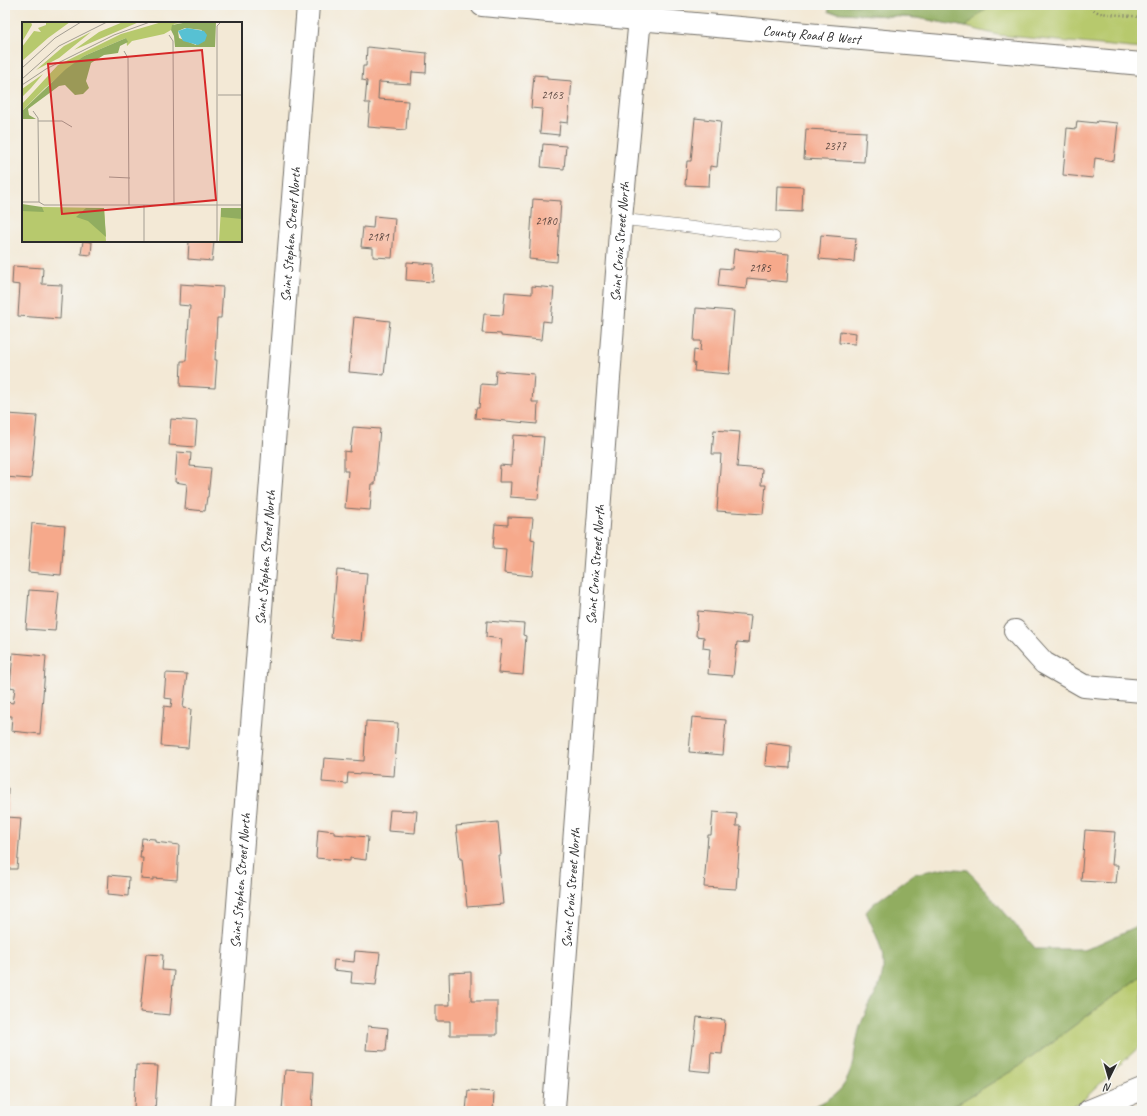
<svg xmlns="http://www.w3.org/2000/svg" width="1147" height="1116" font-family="Caveat,sans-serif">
<rect width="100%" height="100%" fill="#f6f6f2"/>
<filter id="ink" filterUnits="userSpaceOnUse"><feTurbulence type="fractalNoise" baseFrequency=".025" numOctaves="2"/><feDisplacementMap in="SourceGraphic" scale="8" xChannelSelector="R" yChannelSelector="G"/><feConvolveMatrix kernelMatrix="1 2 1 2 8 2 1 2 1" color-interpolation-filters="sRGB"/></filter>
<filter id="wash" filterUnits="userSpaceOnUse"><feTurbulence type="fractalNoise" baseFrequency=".012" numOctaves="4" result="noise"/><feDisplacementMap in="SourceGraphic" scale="16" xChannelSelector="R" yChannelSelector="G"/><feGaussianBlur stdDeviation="0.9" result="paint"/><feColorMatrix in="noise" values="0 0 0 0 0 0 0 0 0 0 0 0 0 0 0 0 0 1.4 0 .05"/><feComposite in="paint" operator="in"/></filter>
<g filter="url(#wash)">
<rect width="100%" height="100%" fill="#f3e9d6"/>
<!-- green -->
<g fill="#b7c96d" stroke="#717a4c">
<path d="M829,5H1142V49L998,35L966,27L918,18L829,12Z"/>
<path d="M1142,975V1044L1081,1102L1056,1111H945L1020,1066Z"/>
</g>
<!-- forest -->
<g fill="#91ad60" stroke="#5e6c46">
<path d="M829,5H991L979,14L966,27L918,18L829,12Z"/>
<path d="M943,868L968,870L1036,949H1083L1098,944L1142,924V975L1020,1066L945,1111H803C819,1104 836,1098 845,1083C856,1065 854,1043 861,1024C868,1004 884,987 883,964C883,946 873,929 866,912L873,904L914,874Z"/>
</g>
<g id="blocks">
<!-- building -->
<g fill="#f6a98b">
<path d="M367,47L427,53L426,73L412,72L411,84L379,82L378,99L408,101L406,130L368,127L370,103H365L367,81L362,80L363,66H366Z"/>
<path d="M534,75L547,76V79L572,81L568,123L560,122L559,135L540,133L542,109L531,108Z"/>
<path d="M695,118L721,121L717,167L710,166L709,186L685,185L687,161H691Z"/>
<path d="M1077,121L1096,123L1097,121L1118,123L1114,161L1095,158L1093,178L1063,175L1067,128L1076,129Z"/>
<path d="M806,129L866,132L864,162L804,159Z"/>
<path d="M543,144L566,146L564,169L541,167Z"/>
<path d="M778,186L803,187L802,212L777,211Z"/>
<path d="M533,199L561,201L557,262L529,259Z"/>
<path d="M374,216L395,218L392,258L373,257V248L361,247L363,227L373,228Z"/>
<path d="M821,235L856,238L854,262L819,259Z"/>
<path d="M83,241L92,242L91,255L81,254Z"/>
<path d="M189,241H214L212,261L188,259Z"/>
<path d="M734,249L789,254L787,282L747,278L746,289L718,286L720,268L732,269Z"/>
<path d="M407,262L434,264L433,282L406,280Z"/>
<path d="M13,266L43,268L42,284L62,285L60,319L18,316L20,285L12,284Z"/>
<path d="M180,284L223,287L221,318H217L215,360H217L215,388L180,386L181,361H186L190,306L179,305Z"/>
<path d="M532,286L554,288L551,322L543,321L541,340L501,336V334L482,333L484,314L503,315L505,292L532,294Z"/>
<path d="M696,308L734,311L729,374L694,371L695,363H693L694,350L700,351L701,341H694Z"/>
<path d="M354,317L390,321L384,375L349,372Z"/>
<path d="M840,331L856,333L855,344L839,343Z"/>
<path d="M496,371L534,374L532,402H538L537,424L475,418L476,408H479L481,384L495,385Z"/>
<path d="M7,414L37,416L31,479L5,477V436Z"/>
<path d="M171,419L197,421L195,447L169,445Z"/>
<path d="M353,427L380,429L375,484H372L370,510L345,508L348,471H344V451L350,452Z"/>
<path d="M714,430L740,432L737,467L762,469L761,485H766L763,514L717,511L721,454H712Z"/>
<path d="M513,435L544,437L538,499L510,497L511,482H499L500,465L511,466Z"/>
<path d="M177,452L191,453L190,466L211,468L208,497H207L205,511L185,509L187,484L175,482Z"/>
<path d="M508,517L533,518L531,539L535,540L532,576L504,573L506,549L493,548L495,524L508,525Z"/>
<path d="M32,523L65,526L61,575L28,572Z"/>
<path d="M337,570L367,573L361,641L331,638Z"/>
<path d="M29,590L59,592L55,631L26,629Z"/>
<path d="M698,611L751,616L748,643L737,642L733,676L708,674L710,649L703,648L704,637L696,636Z"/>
<path d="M487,621L524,624L523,635L526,636L523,675L498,673L502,639L486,637Z"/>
<path d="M13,653L46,656L40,734L11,731L12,716H6L7,702L13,703L15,688L10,687Z"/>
<path d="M166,673L187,674L183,708L191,709L188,748L161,746L164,706L171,707L172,699L164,698Z"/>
<path d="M692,717L726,720L723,755L689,752Z"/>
<path d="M366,721L398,723L394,776L348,773L347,784L322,782L324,758L364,761Z"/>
<path d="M767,743L791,746L790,768L765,766Z"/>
<path d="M5,788H8L7,817L21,818L17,869H5Z"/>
<path d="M390,810L417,811L415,833L388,831Z"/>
<path d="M713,812L737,814L736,826H741L736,889L704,887L708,835H711Z"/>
<path d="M498,822L501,855H498L503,904L467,907L462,859H460L456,826Z"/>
<path d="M318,829L334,831V834L368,837L366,860L350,858V861L316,858Z"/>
<path d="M1085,830L1115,832L1112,865H1118L1116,883L1081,881Z"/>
<path d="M142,838L155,839V842L179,845L177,880L153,878V880L141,879L143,858H140Z"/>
<path d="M109,875L129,877L128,896L108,894Z"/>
<path d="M355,951L380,953L376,985L351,983L352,972L333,970L334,960L354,962Z"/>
<path d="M146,954L163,955L162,970L174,971L170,1015L140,1012Z"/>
<path d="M471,972V1001H497V1035H450V1021H436V1005H450L449,973Z"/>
<path d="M697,1017L725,1020L722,1054L711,1053L710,1072L689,1070L692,1044H694Z"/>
<path d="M368,1026L388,1028L386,1051L366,1050Z"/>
<path d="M136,1065L158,1066L155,1110L115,1111V1108L134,1109Z"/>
<path d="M285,1070L314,1072L312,1111H282Z"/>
<path d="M468,1090L494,1092L493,1111H466Z"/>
</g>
</g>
</g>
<g filter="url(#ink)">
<use href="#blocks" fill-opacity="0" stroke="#716e67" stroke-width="1"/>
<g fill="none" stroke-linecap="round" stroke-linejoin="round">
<!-- service casing -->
<g stroke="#716e67" stroke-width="12">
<path id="service" d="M621,219L774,237"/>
</g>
<!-- minor casing -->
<g stroke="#716e67" stroke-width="24">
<g id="minor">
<path id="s1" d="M482,5L1142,64"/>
<path d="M1015,631L1044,663L1084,686L1142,691"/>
<path id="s2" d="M222,1111L308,5"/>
<path id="s3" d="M555,1111L554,1109L621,219L640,18"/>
</g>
</g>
<!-- motorway casing -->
<g stroke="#716e67" stroke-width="24">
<path id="motorway" d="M1089,1111L1142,1089"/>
</g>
<!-- path -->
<path stroke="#716e67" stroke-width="2.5" stroke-dasharray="1 3" stroke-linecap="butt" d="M1087,5L1099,13L1142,17"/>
<!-- service -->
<use href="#service" stroke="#fff" stroke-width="11"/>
<!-- minor -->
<use href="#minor" stroke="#fff" stroke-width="22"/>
<!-- motorway -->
<use href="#motorway" stroke="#fff" stroke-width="22"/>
</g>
</g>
<g text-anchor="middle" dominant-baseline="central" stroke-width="3" stroke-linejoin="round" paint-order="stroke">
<!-- number labels -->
<g font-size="12" fill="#5e4a43">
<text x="552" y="95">2163</text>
<text x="835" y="146">2377</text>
<text x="546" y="221">2180</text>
<text x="378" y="237">2181</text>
<text x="760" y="268">2185</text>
</g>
<!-- street labels -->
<g font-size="14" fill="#2b2b2b" stroke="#f6f6f2">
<text stroke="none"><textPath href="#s1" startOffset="331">County Road B West</textPath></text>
<text stroke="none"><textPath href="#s2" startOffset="879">Saint Stephen Street North</textPath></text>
<text stroke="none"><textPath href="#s3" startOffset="872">Saint Croix Street North</textPath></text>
<text stroke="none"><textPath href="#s2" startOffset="555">Saint Stephen Street North</textPath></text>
<text stroke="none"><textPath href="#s3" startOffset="548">Saint Croix Street North</textPath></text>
<text stroke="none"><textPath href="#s2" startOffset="231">Saint Stephen Street North</textPath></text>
<text stroke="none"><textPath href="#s3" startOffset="224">Saint Croix Street North</textPath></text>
</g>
</g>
<!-- overview -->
<g transform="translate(22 22)">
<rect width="220" height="220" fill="#f3e9d6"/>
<path d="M0,0H9L10,3L0,20ZM24,0H48L26,16L0,39V25L12,9L19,10L16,6L24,3ZM101,0H117L52,28L77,10ZM140,0H166L152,2L149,8L142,12L110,19L105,24L104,16L62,34L23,66L0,89V82L36,43L99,12ZM69,10L37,36L14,48L42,24ZM21,52L9,66L0,75V67ZM21,185L82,186L84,220H0V189ZM199,186H220V220H197Z" fill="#b7c96d"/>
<path d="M166,0H194L193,25H153L152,14L149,8L150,3ZM163,6L180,8L174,23L157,16L156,9ZM104,16L106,20L98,24L96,31L82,33L69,41L64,59L67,66L61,72L53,73L43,63L37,64L6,87L7,93L14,97H0V89L44,47L62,34ZM0,182L20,185L22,190L0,189ZM64,186H82L84,215L66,199L54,195ZM199,186H220V197L199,195Z" fill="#91ad60" fill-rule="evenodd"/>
<path d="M165,6L182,9L185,13L183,19L176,23L161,19L156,9Z" fill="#57c1d3"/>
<path fill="none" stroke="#a39d92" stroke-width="1" d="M203,0H220M147,13L151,19L152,183M102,29L106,36L107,183M0,46L33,16L59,0M0,57L37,24L85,0M0,63L24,47L92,13L128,0M196,73H220M11,89L16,96L17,180M16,99H40L50,105M87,155L108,156M0,180H17M17,180L22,183H220M122,220V183M195,220V4L199,0"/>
<path fill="#d62828" fill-opacity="0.15" stroke="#d62828" stroke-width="2" d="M180,28L194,178L40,192L26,42Z"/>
<rect width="220" height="220" fill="none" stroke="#2b2b2b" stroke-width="2"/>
</g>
<!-- margin -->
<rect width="1147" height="1116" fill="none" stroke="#f6f6f2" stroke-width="20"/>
<!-- north arrow -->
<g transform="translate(1109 1078) rotate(185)" stroke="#f6f6f2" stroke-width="3" paint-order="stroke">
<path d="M0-3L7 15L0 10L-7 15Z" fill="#2b2b2b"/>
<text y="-6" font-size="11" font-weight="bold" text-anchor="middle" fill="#2b2b2b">N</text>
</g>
</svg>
